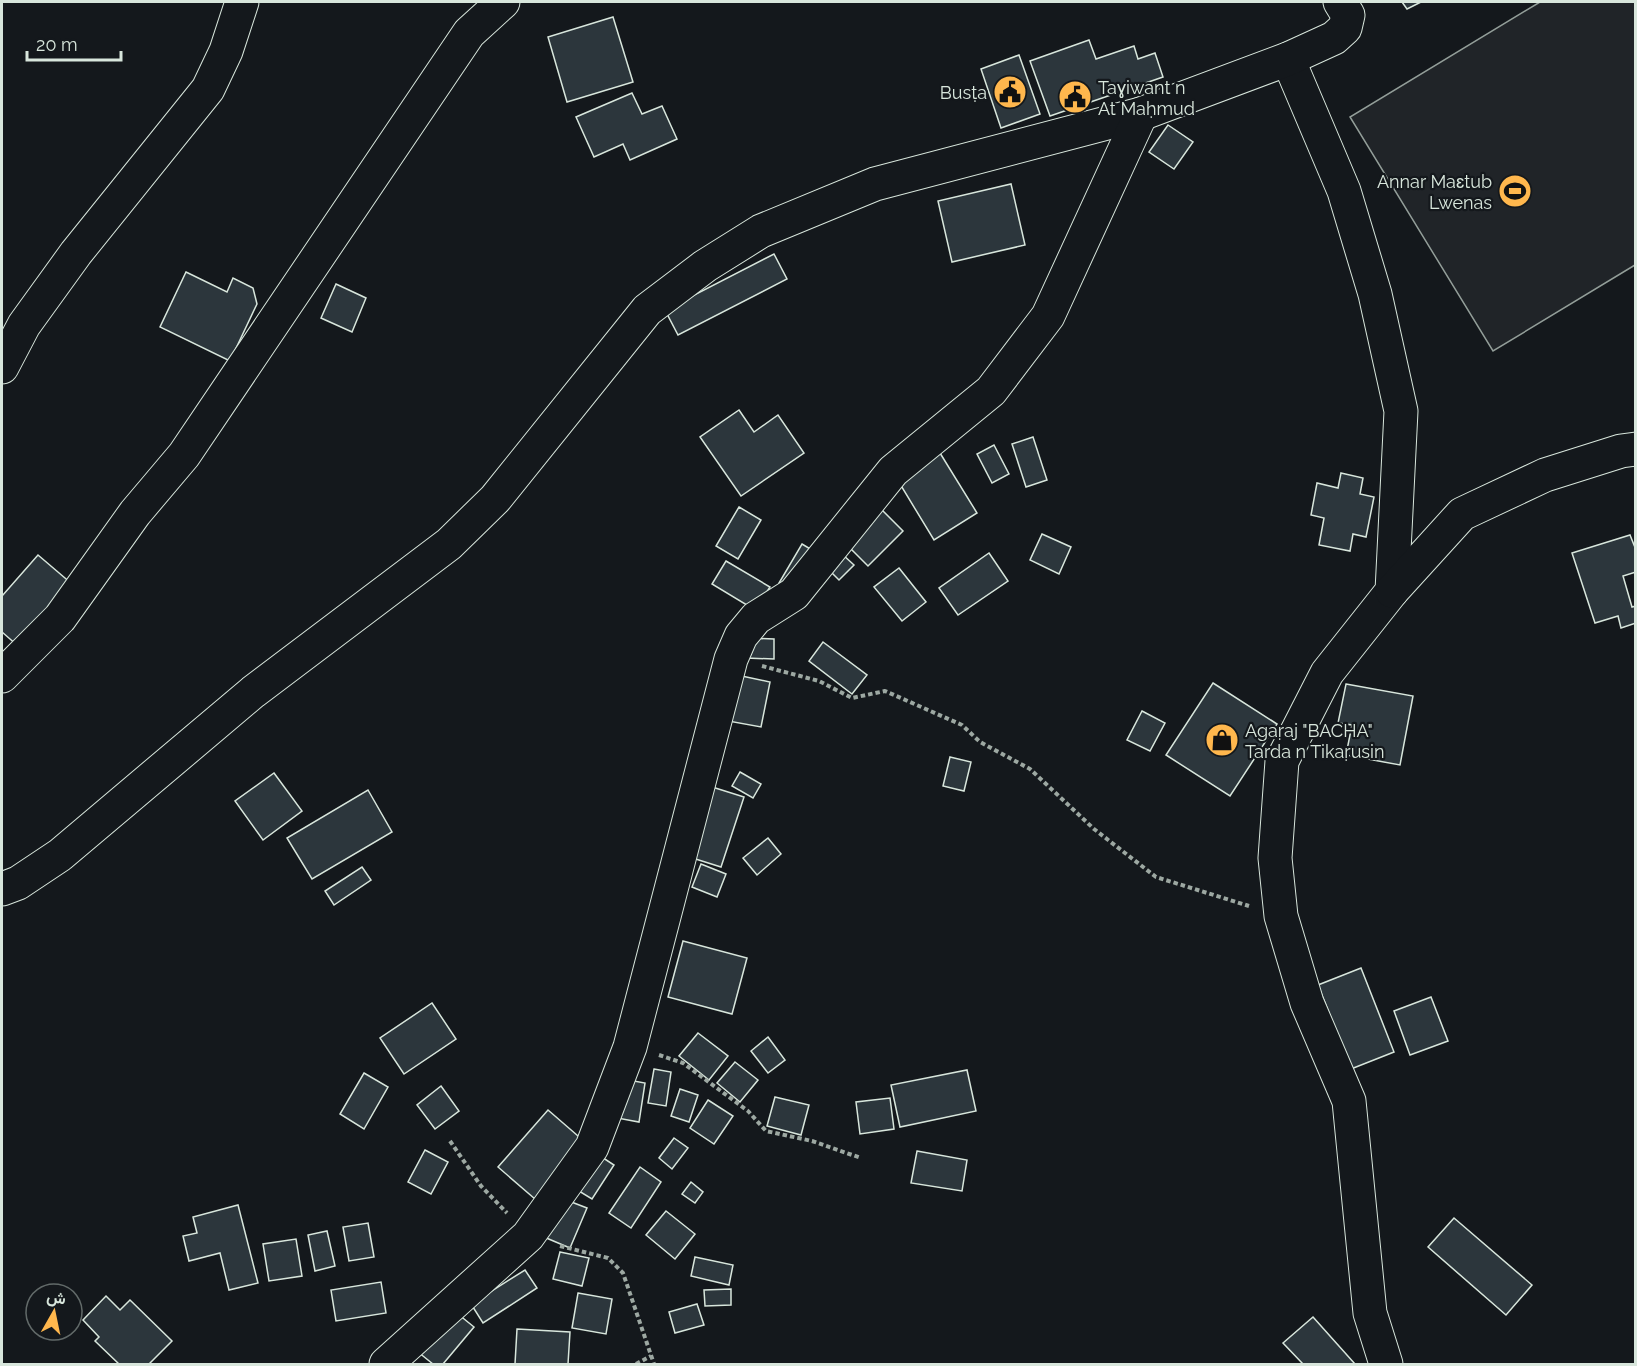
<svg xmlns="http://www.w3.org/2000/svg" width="1637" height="1366" font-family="Raleway,Vazirmatn,sans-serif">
<rect width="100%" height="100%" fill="#14181c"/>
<!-- green -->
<path fill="#202428" stroke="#939e99" stroke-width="1.5" d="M1540,2H1635V265L1493,351L1350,117Z"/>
<!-- building -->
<g fill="#2c363c" stroke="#d8e6dc" stroke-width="1.5">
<path d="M1402,2H1421L1407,9Z"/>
<path d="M613,17L633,82L567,102L548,37Z"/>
<path d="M1089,40L1096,59L1134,46L1138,59L1155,53L1163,77L1050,116L1030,61Z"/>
<path d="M1019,55L1040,114L1001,128L981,69Z"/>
<path d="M632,93L642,114L662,106L677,139L630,160L623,144L594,157L576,117Z"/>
<path d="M1168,125L1193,142L1174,169L1149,152Z"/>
<path d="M1011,184L1025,245L952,262L938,201Z"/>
<path d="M774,254L787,279L678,335L665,310Z"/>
<path d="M186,272L227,292L233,278L253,288L257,304L230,361L160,327Z"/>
<path d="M336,284L366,298L352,332L321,318Z"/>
<path d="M739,410L754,432L778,415L804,453L741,496L700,437Z"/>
<path d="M1033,437L1047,480L1026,487L1012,444Z"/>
<path d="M994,445L1009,474L992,483L977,454Z"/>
<path d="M940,453L977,513L934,540L897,479Z"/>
<path d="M1341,473L1363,478L1360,494L1374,497L1366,537L1353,534L1350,551L1319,545L1324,518L1311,515L1317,483L1338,488Z"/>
<path d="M739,507L761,520L738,559L716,546Z"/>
<path d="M881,509L903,531L868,566L847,545Z"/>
<path d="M1042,534L1071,547L1059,574L1030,560Z"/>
<path d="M1630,535L1636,550V572L1623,576L1632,607L1636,606V623L1621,628L1618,616L1595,623L1572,553Z"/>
<path d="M802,544L812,550L789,589L779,583Z"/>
<path d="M989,553L1008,581L958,615L939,588Z"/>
<path d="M842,554L854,565L839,580L827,568Z"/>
<path d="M38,555L72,584L18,646L2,632V596Z"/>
<path d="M726,561L770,587L755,610L712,584Z"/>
<path d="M899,568L926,602L902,621L874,587Z"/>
<path d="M747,638L774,639V659L746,658Z"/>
<path d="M823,642L867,675L852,694L809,661Z"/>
<path d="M737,675L770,682L761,727L728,721Z"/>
<path d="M1213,683L1277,724L1230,796L1166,755Z"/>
<path d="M1346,684L1413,696L1400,765L1346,755L1352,725L1338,723Z"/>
<path d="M1142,711L1165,723L1150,751L1127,740Z"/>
<path d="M950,757L971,762L964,791L943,786Z"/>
<path d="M740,772L761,784L753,798L732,786Z"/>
<path d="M274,773L302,811L263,840L235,801Z"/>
<path d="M709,786L744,797L721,867L686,856Z"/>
<path d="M368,790L392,832L312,879L287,838Z"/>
<path d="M768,838L781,854L757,875L743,858Z"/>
<path d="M701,864L726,874L717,897L692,887Z"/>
<path d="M362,867L371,880L334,905L325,891Z"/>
<path d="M683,941L747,958L732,1014L668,997Z"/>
<path d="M1361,968L1394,1052L1351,1069L1318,985Z"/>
<path d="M1431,997L1448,1041L1410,1055L1394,1011Z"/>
<path d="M432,1003L456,1039L404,1074L380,1038Z"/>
<path d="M698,1033L728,1056L709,1080L679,1056Z"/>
<path d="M768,1037L785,1060L768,1073L751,1051Z"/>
<path d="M735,1062L758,1080L740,1102L717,1083Z"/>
<path d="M654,1069L671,1072L666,1106L648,1103Z"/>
<path d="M967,1070L976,1111L900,1127L891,1085Z"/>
<path d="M364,1073L388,1087L364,1129L340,1114Z"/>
<path d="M623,1079L645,1083L639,1122L617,1118Z"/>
<path d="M441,1086L459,1111L435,1129L417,1105Z"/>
<path d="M680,1089L698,1095L689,1122L671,1116Z"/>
<path d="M775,1097L809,1105L801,1135L767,1126Z"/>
<path d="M890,1098L894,1129L860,1134L856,1102Z"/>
<path d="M708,1100L733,1116L714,1144L690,1128Z"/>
<path d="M548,1110L585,1142L535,1199L498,1167Z"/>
<path d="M674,1138L688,1148L672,1169L659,1158Z"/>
<path d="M425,1150L448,1162L431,1194L408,1182Z"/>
<path d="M591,1150L614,1165L592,1199L569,1185Z"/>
<path d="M917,1151L967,1160L962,1191L911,1183Z"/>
<path d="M640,1167L661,1182L631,1228L609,1213Z"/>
<path d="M691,1182L703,1192L695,1203L682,1194Z"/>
<path d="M561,1198L587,1208L570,1248L544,1237Z"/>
<path d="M238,1205L258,1283L229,1290L220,1253L189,1261L183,1236L197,1233L193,1217Z"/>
<path d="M666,1211L695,1234L675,1259L646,1235Z"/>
<path d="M1454,1218L1532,1285L1506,1315L1428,1247Z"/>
<path d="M368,1223L374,1257L349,1261L343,1227Z"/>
<path d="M327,1231L335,1266L315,1271L308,1235Z"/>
<path d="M296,1239L302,1276L269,1281L263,1244Z"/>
<path d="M560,1252L589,1258L582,1286L553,1279Z"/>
<path d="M695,1257L733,1265L729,1285L691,1276Z"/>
<path d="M525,1270L537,1288L483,1323L471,1304Z"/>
<path d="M381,1282L386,1313L336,1321L331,1290Z"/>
<path d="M731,1289V1305L705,1306L704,1290Z"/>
<path d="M578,1293L612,1299L606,1334L572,1328Z"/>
<path d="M106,1296L120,1310L130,1300L172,1341L149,1364H119L95,1341L99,1337L83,1320Z"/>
<path d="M697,1304L704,1325L675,1333L669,1312Z"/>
<path d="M453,1310L474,1327L443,1364H433L418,1352Z"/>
<path d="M1313,1317L1355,1364H1303L1283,1343Z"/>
<path d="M517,1329L570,1332L568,1364H515Z"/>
</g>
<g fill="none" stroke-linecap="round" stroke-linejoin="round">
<!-- minor casing -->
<g stroke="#d8e6dc" stroke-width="35">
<g id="minor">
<path d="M1288,59L1344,191L1375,294L1401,411L1392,591L1327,673L1282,761L1275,858L1281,916L1307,1003L1349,1101L1370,1313L1386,1364"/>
<path d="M2,367L24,325L76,253L208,89L226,51L242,2"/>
<path d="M1392,591L1462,514L1545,475L1621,451L1636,449"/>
<path d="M2,676L60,618L135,513L184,455L469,33L503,2"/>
<path d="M2,889L18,883L60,855L253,692L449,544L495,499L647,310L705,266L761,231L875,184L1141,114L1288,59L1334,38L1345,28L1348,15L1340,2"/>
<path d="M386,1364L528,1236L592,1147L630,1047L731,659L741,636L756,618L794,594L893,471L991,391L1048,316L1141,114"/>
</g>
</g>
<!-- path -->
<g stroke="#9da8a2" stroke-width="4" stroke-dasharray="4.5 3" stroke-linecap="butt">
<path d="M762,666L819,681L852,698L885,691L962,725L980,742L1030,769L1094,829L1156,877L1249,906"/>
<path d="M659,1055L683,1063L748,1111L766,1131L812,1141L861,1158"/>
<path d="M450,1141L481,1186L507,1213"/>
<path d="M560,1246L608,1258L623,1273L654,1364"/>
<path d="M636,1364L651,1356"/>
</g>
<!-- minor -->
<use href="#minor" stroke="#14181c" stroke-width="33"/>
</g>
<!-- icons -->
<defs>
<g id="civic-disc" transform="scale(1.725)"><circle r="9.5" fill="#ffb74d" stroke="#14181c"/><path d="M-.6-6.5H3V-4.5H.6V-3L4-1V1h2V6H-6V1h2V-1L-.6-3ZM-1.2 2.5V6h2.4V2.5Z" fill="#111"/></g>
<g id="stadium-disc" transform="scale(1.725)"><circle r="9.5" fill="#ffb74d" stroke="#14181c"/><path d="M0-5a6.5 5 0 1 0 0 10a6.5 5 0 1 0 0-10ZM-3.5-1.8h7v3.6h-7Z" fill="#111"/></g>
<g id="shop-disc" transform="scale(1.725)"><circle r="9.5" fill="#ffb74d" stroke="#14181c"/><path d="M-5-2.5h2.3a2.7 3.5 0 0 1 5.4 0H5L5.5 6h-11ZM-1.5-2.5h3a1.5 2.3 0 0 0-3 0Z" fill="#111"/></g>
</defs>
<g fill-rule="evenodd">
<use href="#civic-disc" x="1010" y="92"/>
<use href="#civic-disc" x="1075" y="97"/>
<use href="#stadium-disc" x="1515" y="191"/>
<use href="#shop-disc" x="1222" y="740"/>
</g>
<g text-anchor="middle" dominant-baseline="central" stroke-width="4.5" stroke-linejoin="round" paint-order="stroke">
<!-- poi labels -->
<g font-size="18" fill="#d8e6dc" stroke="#14181c" text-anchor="start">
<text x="1098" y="87">Taɣiwant n<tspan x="1098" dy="21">At Maḥmud</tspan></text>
<text x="987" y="92" text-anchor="end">Busṭa</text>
<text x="1492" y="181" text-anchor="end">Annar Maɛtub<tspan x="1492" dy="21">Lwenas</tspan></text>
<text x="1245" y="730">Agaṛaj "BACHA"<tspan x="1245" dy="21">Tarda n Tikaṛusin</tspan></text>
</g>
</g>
<!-- border -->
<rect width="1637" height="1366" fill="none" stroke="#d8e6dc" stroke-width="6"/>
<!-- north arrow -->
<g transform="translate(54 1312) rotate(9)"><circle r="28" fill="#14181c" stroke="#626a69" stroke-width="1.5"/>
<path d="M0-4.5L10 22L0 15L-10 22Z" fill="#ffb74d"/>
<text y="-9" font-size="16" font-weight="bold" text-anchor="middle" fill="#d8e6dc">ش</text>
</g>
<!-- scale -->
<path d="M27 51v9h94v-9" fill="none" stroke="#d8e6dc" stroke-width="3"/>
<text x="36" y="51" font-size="18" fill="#d8e6dc" stroke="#14181c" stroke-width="4.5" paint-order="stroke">20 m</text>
</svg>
